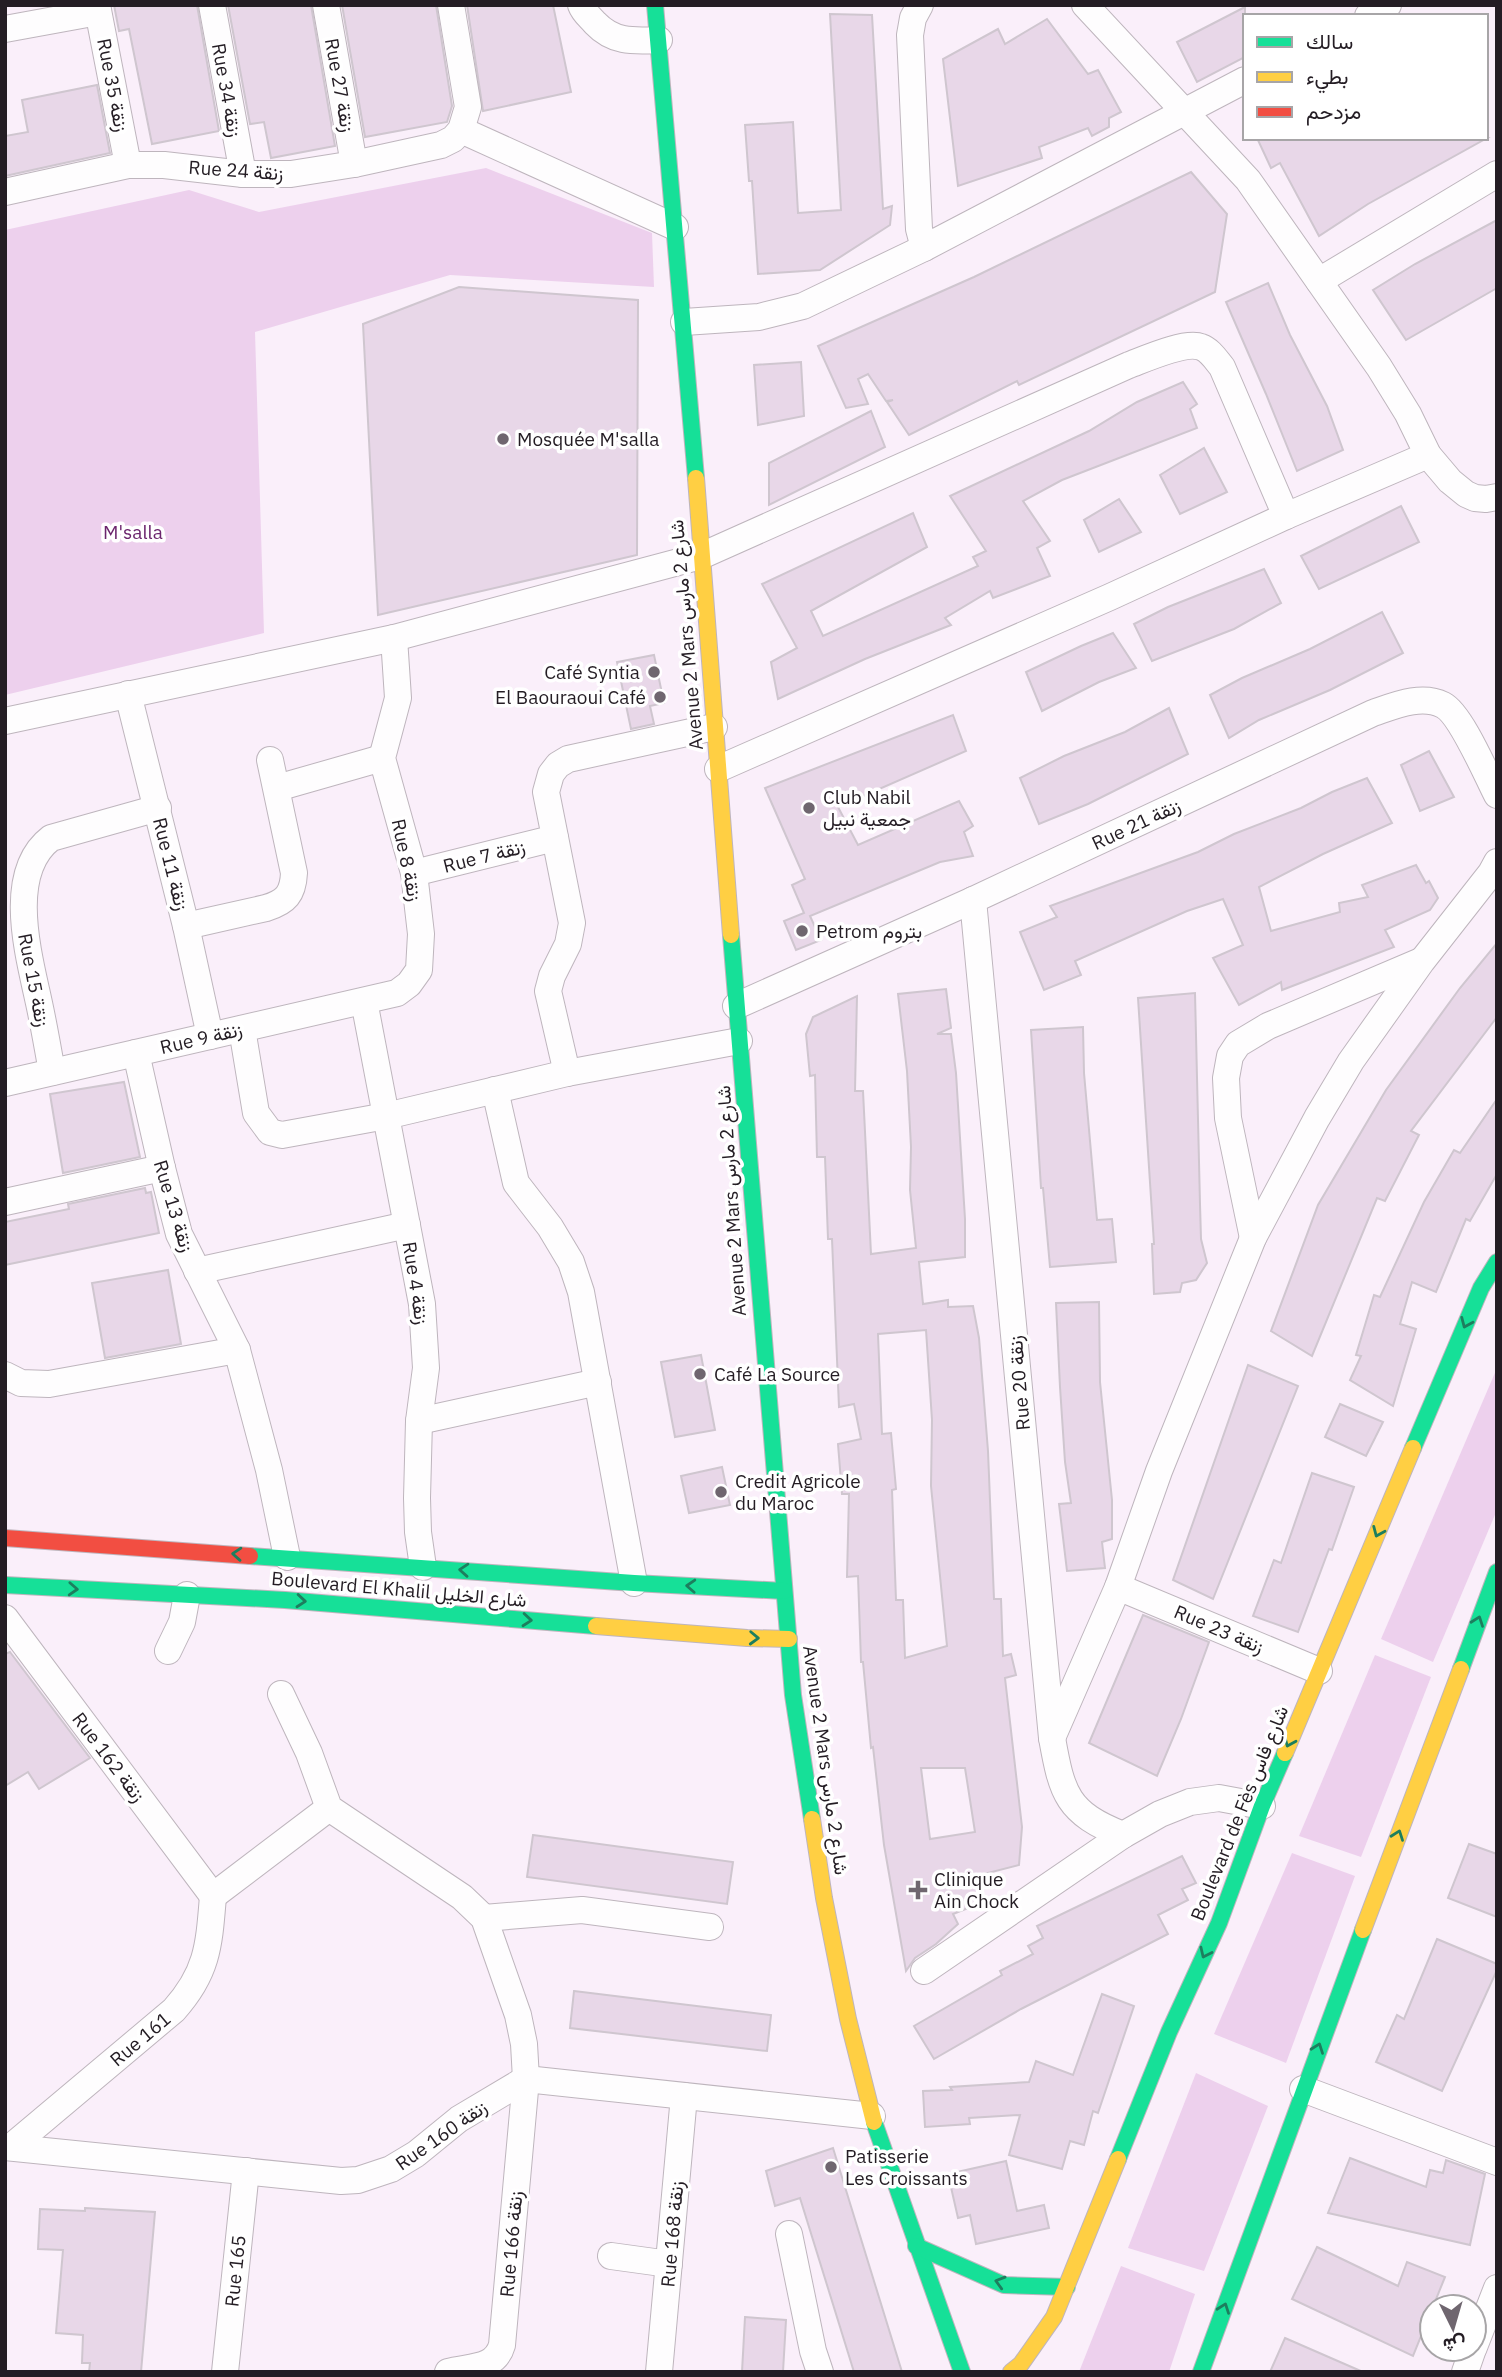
<svg xmlns="http://www.w3.org/2000/svg" width="1502" height="2377" font-family="'IBM Plex Sans',Vazirmatn,sans-serif">
<rect width="100%" height="100%" fill="#faeffa"/>
<!-- green -->
<g fill="#edd0ed">
<path d="M486,168L652,233L654,287L450,275L255,332L264,633L5,695V230L189,190L259,212Z"/>
<path d="M1497,1368V1510L1433,1662L1381,1639Z"/>
<path d="M1375,1655L1431,1677L1361,1857L1299,1836Z"/>
<path d="M1292,1853L1355,1876L1286,2063L1214,2034Z"/>
<path d="M1196,2073L1268,2106L1204,2271L1128,2248Z"/>
<path d="M1121,2266L1195,2294L1169,2372H1079Z"/>
</g>
<!-- building -->
<g fill="#e8d7e8" stroke="#cfc6cf" stroke-width="2" fill-rule="evenodd">
<path d="M114,5H197L219,131L152,144L129,29L119,31Z"/>
<path d="M228,5H311L335,146L271,158L264,122L250,124Z"/>
<path d="M342,5H436L452,106L447,122L365,137Z"/>
<path d="M467,5H553L571,92L483,111Z"/>
<path d="M1245,7V57L1197,82L1177,42Z"/>
<path d="M830,14L872,15L883,209L892,206L890,225L820,270L758,274L752,181H749L745,125L793,122L798,213L841,210Z"/>
<path d="M1047,19L1088,74L1098,70L1121,112L1109,118V127L1092,136L1088,128L1039,147L1042,158L958,186L943,59L998,29L1005,44Z"/>
<path d="M97,85L110,153L5,176V136L28,132L22,100Z"/>
<path d="M1257,138H1487L1368,204L1319,236L1280,163L1271,168Z"/>
<path d="M1191,172L1227,214L1215,292L1019,385L1017,381L909,435L887,402L893,400L886,401L868,374L858,379L868,404L846,408L818,346L974,277Z"/>
<path d="M1497,220V288L1406,340L1373,290L1415,264Z"/>
<path d="M1268,283L1290,335L1327,406L1343,450L1297,471L1266,394L1226,302Z"/>
<path d="M459,287L638,300L637,555L378,615L363,324Z"/>
<path d="M801,362L804,416L758,425L754,365Z"/>
<path d="M1183,382L1197,404L1190,409L1197,428L1062,480L1023,501L1050,541L1037,548L1050,576L993,598L990,591L945,618L951,625L865,659L778,699L771,662L797,648L762,584L913,513L927,547L811,611L823,636L978,566L973,557L986,551L950,496L1089,431L1137,402Z"/>
<path d="M871,411L885,447L769,505V463Z"/>
<path d="M1204,448L1227,492L1180,514L1160,475Z"/>
<path d="M1119,499L1141,532L1099,552L1084,520Z"/>
<path d="M1401,506L1419,542L1319,589L1301,556Z"/>
<path d="M1264,569L1281,603L1234,629L1152,661L1134,624L1168,607Z"/>
<path d="M1382,612L1403,653L1330,690L1259,720L1229,738L1210,695L1242,678L1310,649Z"/>
<path d="M1113,633L1136,668L1099,682L1042,711L1026,672L1081,646Z"/>
<path d="M654,655L664,703L650,706L654,724L631,729L617,662Z"/>
<path d="M1169,708L1188,754L1088,804L1039,824L1020,778L1064,756L1125,732Z"/>
<path d="M953,715L966,751L838,807L858,845L959,801L973,826L964,832L973,856L940,862L810,916L821,940L796,950L784,921L804,913L792,885L805,879L765,788Z"/>
<path d="M1429,751L1454,797L1420,811L1401,765Z"/>
<path d="M1367,778L1392,823L1323,854L1259,887L1271,931L1340,912L1339,903L1368,897L1362,885L1416,865L1426,883L1429,881L1438,898L1430,910L1385,930L1394,947L1282,990L1281,982L1239,1005L1213,958L1243,945L1223,899L1187,911L1075,961L1081,975L1044,990L1020,932L1057,917L1050,906L1198,852L1234,834L1301,808L1332,792Z"/>
<path d="M1497,943V1017L1411,1131L1419,1135L1385,1201L1377,1198L1312,1356L1271,1331L1318,1205L1386,1090L1460,988Z"/>
<path d="M946,989L951,1028L937,1034H951L956,1073L965,1219V1257L919,1262L923,1304L948,1300V1307L973,1306L979,1338L988,1451L994,1599H1001L1003,1656L1011,1654L1016,1675L1005,1678L1022,1827L1019,1865L980,1875L983,1902L953,1914L958,1924L936,1944L915,1958L906,1971L884,1845L873,1747L871,1748L863,1662H861L858,1576L847,1577L849,1494H842L838,1444L861,1439L854,1404L839,1407L832,1239H828L825,1157H817L815,1075L810,1076L806,1034L813,1017L857,996L855,1091H863L871,1254L916,1248L910,1190L911,1147L907,1071L898,994ZM926,1330L932,1420L931,1486L947,1646L905,1658L903,1600H896L892,1490L896,1489L891,1433L882,1434L878,1334ZM921,1768H965L975,1832L930,1839Z"/>
<path d="M1195,993L1200,1204L1201,1239L1207,1263L1196,1280L1182,1283L1180,1292L1154,1294L1152,1244H1154L1138,998Z"/>
<path d="M1083,1027L1084,1073L1097,1220L1112,1219L1116,1262L1050,1267L1043,1188H1041L1031,1030Z"/>
<path d="M124,1082L140,1157L63,1173L50,1094Z"/>
<path d="M1497,1099V1174L1470,1221L1466,1219L1436,1292L1412,1282L1400,1324L1416,1329L1393,1406L1350,1380L1361,1356L1356,1355L1374,1295L1380,1297L1424,1202L1454,1150L1460,1153Z"/>
<path d="M145,1188L146,1193L151,1192L159,1233L5,1265V1222L69,1209L68,1204Z"/>
<path d="M168,1270L181,1344L105,1358L92,1283Z"/>
<path d="M1099,1302L1100,1382L1112,1500V1539L1102,1542L1105,1568L1067,1571L1059,1504L1071,1503L1065,1462L1060,1387L1056,1303Z"/>
<path d="M701,1355L715,1430L675,1437L661,1362Z"/>
<path d="M1248,1365L1298,1386L1213,1599L1173,1580Z"/>
<path d="M1340,1404L1383,1422L1366,1456L1325,1437Z"/>
<path d="M722,1467L730,1505L689,1513L681,1476Z"/>
<path d="M1312,1473L1354,1487L1332,1550L1329,1549L1298,1632L1253,1616L1274,1560L1281,1563Z"/>
<path d="M1143,1615L1209,1642L1181,1719L1157,1776L1089,1743Z"/>
<path d="M10,1652L90,1758L39,1789L28,1772L5,1786V1654Z"/>
<path d="M533,1835L733,1862L727,1904L527,1877Z"/>
<path d="M1469,1844L1497,1854V1917L1448,1898Z"/>
<path d="M1182,1856L1196,1883L1182,1889L1188,1900L1158,1915L1168,1934L1021,2009L934,2059L914,2026L1002,1975L1000,1971L1033,1954L1028,1946L1043,1938L1037,1926Z"/>
<path d="M1437,1939L1497,1964V1970L1442,2091L1376,2062L1397,2015L1404,2019Z"/>
<path d="M574,1991L771,2015L767,2051L570,2028Z"/>
<path d="M1102,1994L1134,2006L1098,2113L1093,2111L1084,2145L1070,2141L1062,2169L1009,2155L1020,2115L969,2118L970,2124L925,2127L923,2091L952,2090L950,2087L1029,2082L1036,2061L1073,2075Z"/>
<path d="M833,2148L902,2372H854L800,2198L775,2206L766,2171Z"/>
<path d="M1350,2158L1426,2187L1430,2170L1443,2173L1446,2160L1485,2174L1470,2245L1328,2213Z"/>
<path d="M1006,2161L1017,2211L1044,2205L1049,2228L976,2244L970,2215L958,2218L948,2174Z"/>
<path d="M85,2208L155,2212L141,2372H89L90,2363H82L83,2335L56,2333L63,2250L38,2249L40,2209L85,2211Z"/>
<path d="M1317,2247L1398,2286L1407,2262L1445,2277L1413,2356L1292,2299Z"/>
<path d="M745,2317L786,2320L783,2372H742Z"/>
<path d="M1285,2338L1363,2372H1270Z"/>
</g>
<g fill="none" stroke-linecap="round" stroke-linejoin="round">
<!-- street casing -->
<g stroke="#beb5bd" stroke-width="28">
<g id="street">
<path d="M97,5L128,165"/>
<path d="M212,5L243,174"/>
<path d="M326,5L354,164"/>
<path d="M581,5C584,13 590,17 595,23C614,43 634,41 659,40"/>
<path d="M920,5L913,18L910,35L919,229L924,248"/>
<path d="M1085,5L1248,180L1379,367L1408,414L1428,455L1450,481L1466,494L1475,498L1486,499L1497,497"/>
<path d="M1368,16L1388,5"/>
<path d="M5,29L98,12"/>
<path d="M461,130L675,227"/>
<path d="M5,192L128,165H164L243,174H291L354,164L441,145L453,139L461,130L468,107L451,5"/>
<path d="M1319,281L1497,174"/>
<path d="M684,322L759,317L803,306L924,248L1245,80"/>
<path d="M128,694L186,926L210,1036"/>
<path d="M5,721L394,638L701,556L1129,365C1145,359 1185,341 1201,347C1210,350 1216,360 1222,367L1286,516"/>
<path d="M718,769L1110,597L1286,516L1428,455"/>
<path d="M277,788L382,758"/>
<path d="M414,873L555,838"/>
<path d="M973,900L1052,1738C1062,1794 1067,1813 1123,1835"/>
<path d="M186,926L266,908C286,902 293,894 294,873L270,760"/>
<path d="M364,1001L422,1304L426,1368L419,1421L417,1498L418,1532L423,1567"/>
<path d="M736,1006L973,900L1373,713C1394,706 1421,694 1443,705C1461,714 1487,776 1497,795"/>
<path d="M242,1029L256,1113L270,1132L282,1135L386,1116L567,1073L739,1041"/>
<path d="M136,1053L162,1168L179,1234L237,1350L269,1470L287,1557"/>
<path d="M52,1072C48,1049 44,1026 39,1003C29,956 5,873 51,838L158,808"/>
<path d="M567,1073L548,991L552,976L568,944L572,923L546,792L551,774L558,765L568,759L714,727"/>
<path d="M5,1083L397,993L409,984L419,970L421,934L414,873L382,758L398,698L394,638"/>
<path d="M495,1090L516,1183L550,1227L571,1262L581,1292L634,1583"/>
<path d="M5,1202L162,1168"/>
<path d="M1253,1238L1228,1118L1226,1078L1230,1056L1238,1044L1268,1026L1421,961"/>
<path d="M197,1271L407,1225"/>
<path d="M5,1375L21,1383L49,1384L237,1350"/>
<path d="M419,1421L598,1382"/>
<path d="M1118,1587L1319,1671"/>
<path d="M5,1618L213,1896"/>
<path d="M168,1651L182,1622L187,1595"/>
<path d="M281,1694L309,1753L329,1808L462,1897L484,1918L518,2015L524,2044L526,2079L502,2345C495,2370 469,2366 448,2372"/>
<path d="M1052,1738L1118,1587L1159,1471L1253,1238L1317,1118L1351,1061L1422,961L1491,873L1497,862"/>
<path d="M213,1896L329,1808"/>
<path d="M484,1918L582,1910L710,1927"/>
<path d="M924,1971L1123,1835L1160,1814L1190,1802L1219,1798L1262,1806"/>
<path d="M1303,2089L1497,2162"/>
<path d="M5,2147L341,2181L358,2180L391,2169L416,2154L459,2119L526,2079L872,2116"/>
<path d="M11,2147L174,2010C208,1972 209,1945 213,1896"/>
<path d="M789,2234L813,2351L820,2372"/>
<path d="M611,2256L669,2264"/>
<path d="M1474,2347L1497,2288"/>
<path d="M225,2372L246,2171"/>
<path d="M659,2372L684,2096"/>
<path d="M1465,2372L1473,2349"/>
</g>
</g>
<!-- fast casing -->
<g stroke="#beb5bd" stroke-width="18">
<g id="fast">
<path d="M655,5L696,478"/>
<path d="M731,935L793,1695L812,1819"/>
<path d="M1413,1448L1481,1288L1497,1262"/>
<path d="M250,1556L634,1583L784,1591"/>
<path d="M5,1585L285,1600L596,1626"/>
<path d="M1461,1669L1497,1572"/>
<path d="M874,2122L962,2372"/>
<path d="M1118,2159L1169,2032L1219,1923L1262,1806L1285,1753"/>
<path d="M916,2246L1004,2285L1067,2287"/>
<path d="M1201,2372L1363,1930"/>
</g>
</g>
<!-- slow casing -->
<g stroke="#beb5bd" stroke-width="18">
<g id="slow">
<path d="M696,478L731,935"/>
<path d="M596,1626L747,1638L789,1639"/>
<path d="M1285,1753L1413,1448"/>
<path d="M812,1819L824,1898L848,2019L874,2122"/>
<path d="M1363,1930L1461,1669"/>
<path d="M1011,2372L1021,2364L1054,2317L1118,2159"/>
</g>
</g>
<!-- jam casing -->
<g stroke="#beb5bd" stroke-width="18">
<path id="jam" d="M5,1538L250,1556"/>
</g>
<!-- street -->
<use href="#street" stroke="#fefdfe" stroke-width="26"/>
<!-- fast -->
<use href="#fast" stroke="#16e098" stroke-width="16"/>
<!-- slow -->
<use href="#slow" stroke="#ffcf43" stroke-width="16"/>
<!-- jam -->
<use href="#jam" stroke="#f24e42" stroke-width="16"/>
</g>
<!-- one-way arrows -->
<defs><path id="oneway-chevron" d="M-2-3.5L2.5 0L-2 3.5" fill="none" stroke-width="1.6" stroke-linecap="round" stroke-linejoin="round" transform="scale(1.75)"/></defs>
<g stroke="#1d7e5e">
<use href="#oneway-chevron" transform="translate(1466 1323) rotate(113)"/>
<use href="#oneway-chevron" transform="translate(1378 1532) rotate(113)"/>
<use href="#oneway-chevron" transform="translate(237 1554) rotate(-176)"/>
<use href="#oneway-chevron" transform="translate(464 1570) rotate(-176)"/>
<use href="#oneway-chevron" transform="translate(691 1586) rotate(-177)"/>
<use href="#oneway-chevron" transform="translate(73 1589) rotate(3)"/>
<use href="#oneway-chevron" transform="translate(301 1601) rotate(5)"/>
<use href="#oneway-chevron" transform="translate(527 1620) rotate(5)"/>
<use href="#oneway-chevron" transform="translate(1478 1621) rotate(-70)"/>
<use href="#oneway-chevron" transform="translate(754 1638) rotate(2)"/>
<use href="#oneway-chevron" transform="translate(1289 1742) rotate(113)"/>
<use href="#oneway-chevron" transform="translate(1398 1835) rotate(-70)"/>
<use href="#oneway-chevron" transform="translate(1205 1953) rotate(115)"/>
<use href="#oneway-chevron" transform="translate(1318 2048) rotate(-70)"/>
<use href="#oneway-chevron" transform="translate(1000 2282) rotate(-164)"/>
<use href="#oneway-chevron" transform="translate(1224 2308) rotate(-70)"/>
</g>
<!-- markers -->
<g fill="#6f666f" stroke="#fff" stroke-width="2.5">
<circle cx="503" cy="439" r="7"/>
<circle cx="654" cy="672" r="7"/>
<circle cx="660" cy="697" r="7"/>
<circle cx="809" cy="808" r="7"/>
<circle cx="802" cy="931" r="7"/>
<circle cx="700" cy="1374" r="7"/>
<circle cx="721" cy="1492" r="7"/>
<path d="M914.5 1879.5h7v7h7v7h-7v7h-7v-7h-7v-7h7z"/>
<circle cx="831" cy="2167" r="7"/>
</g>
<g text-anchor="middle" dominant-baseline="central" stroke-width="7" stroke-linejoin="round" paint-order="stroke">
<!-- street labels -->
<g font-size="19" fill="#241d24" stroke="#fff">
<text transform="translate(113 85) rotate(79)">Rue 35 زنقة</text>
<text transform="translate(340 85) rotate(80)">Rue 27 زنقة</text>
<text transform="translate(227 90) rotate(80)">Rue 34 زنقة</text>
<text transform="translate(236 170) rotate(4)">Rue 24 زنقة</text>
<text transform="translate(686 635) rotate(-95)">Avenue 2 Mars شارع 2 مارس</text>
<text transform="translate(1136 824) rotate(-25)">Rue 21 زنقة</text>
<text transform="translate(484 856) rotate(-14)">Rue 7 زنقة</text>
<text transform="translate(407 860) rotate(78)">Rue 8 زنقة</text>
<text transform="translate(171 864) rotate(76)">Rue 11 زنقة</text>
<text transform="translate(34 980) rotate(79)">Rue 15 زنقة</text>
<text transform="translate(201 1038) rotate(-13)">Rue 9 زنقة</text>
<text transform="translate(731 1201) rotate(-94)">Avenue 2 Mars شارع 2 مارس</text>
<text transform="translate(174 1206) rotate(73)">Rue 13 زنقة</text>
<text transform="translate(416 1283) rotate(81)">Rue 4 زنقة</text>
<text transform="translate(1019 1383) rotate(-95)">Rue 20 زنقة</text>
<text transform="translate(399 1589) rotate(5)">Boulevard El Khalil شارع الخليل</text>
<text transform="translate(1219 1629) rotate(23)">Rue 23 زنقة</text>
<text transform="translate(109 1757) rotate(53)">Rue 162 زنقة</text>
<text transform="translate(826 1760) rotate(82)">Avenue 2 Mars شارع 2 مارس</text>
<text transform="translate(1239 1813) rotate(-68)">Boulevard de Fès شارع فاس</text>
<text transform="translate(140 2039) rotate(-40)">Rue 161</text>
<text transform="translate(441 2135) rotate(-35)">Rue 160 زنقة</text>
<text transform="translate(672 2234) rotate(-85)">Rue 168 زنقة</text>
<text transform="translate(511 2244) rotate(-85)">Rue 166 زنقة</text>
<text transform="translate(235 2271) rotate(-84)">Rue 165</text>
</g>
<!-- poi labels -->
<g font-size="19" fill="#241d24" stroke="#fff" text-anchor="start">
<text x="517" y="439">Mosquée M'salla</text>
<text x="640" y="672" text-anchor="end">Café Syntia</text>
<text x="646" y="697" text-anchor="end">El Baouraoui Café</text>
<text x="823" y="797">Club Nabil<tspan x="823" dy="22">جمعية نبيل</tspan></text>
<text x="816" y="931">Petrom بتروم</text>
<text x="714" y="1374">Café La Source</text>
<text x="735" y="1481">Credit Agricole<tspan x="735" dy="22">du Maroc</tspan></text>
<text x="934" y="1879">Clinique<tspan x="934" dy="22">Ain Chock</tspan></text>
<text x="845" y="2156">Patisserie<tspan x="845" dy="22">Les Croissants</tspan></text>
</g>
<!-- park labels -->
<g font-size="19" fill="#6b246d" stroke="#fff">
<text x="133" y="532">M'salla</text>
</g>
</g>
<!-- border -->
<rect width="1502" height="2377" fill="none" stroke="#241d24" stroke-width="14"/>
<!-- legend -->
<rect x="1243" y="14" width="245" height="126" fill="#ffffff" stroke="#a7a5a7" stroke-width="2"/>
<rect x="1257" y="37" width="35" height="10" fill="#16e098" stroke="#a7a5a7" stroke-width="2"/>
<text x="1306" y="49" font-size="21" fill="#241d24">سالك</text>
<rect x="1257" y="72" width="35" height="10" fill="#ffcf43" stroke="#a7a5a7" stroke-width="2"/>
<text x="1306" y="84" font-size="21" fill="#241d24">بطيء</text>
<rect x="1257" y="107" width="35" height="10" fill="#f24e42" stroke="#a7a5a7" stroke-width="2"/>
<text x="1306" y="119" font-size="21" fill="#241d24">مزدحم</text>
<!-- north arrow -->
<g transform="translate(1453 2328) rotate(175)"><circle r="33" fill="#ffffff" stroke="#a7a5a7" stroke-width="2"/>
<path d="M0-5L12 26L0 18L-12 26Z" fill="#6f666f"/>
<text y="-10" font-size="19" font-weight="bold" text-anchor="middle" fill="#241d24">ش</text>
</g>
</svg>
